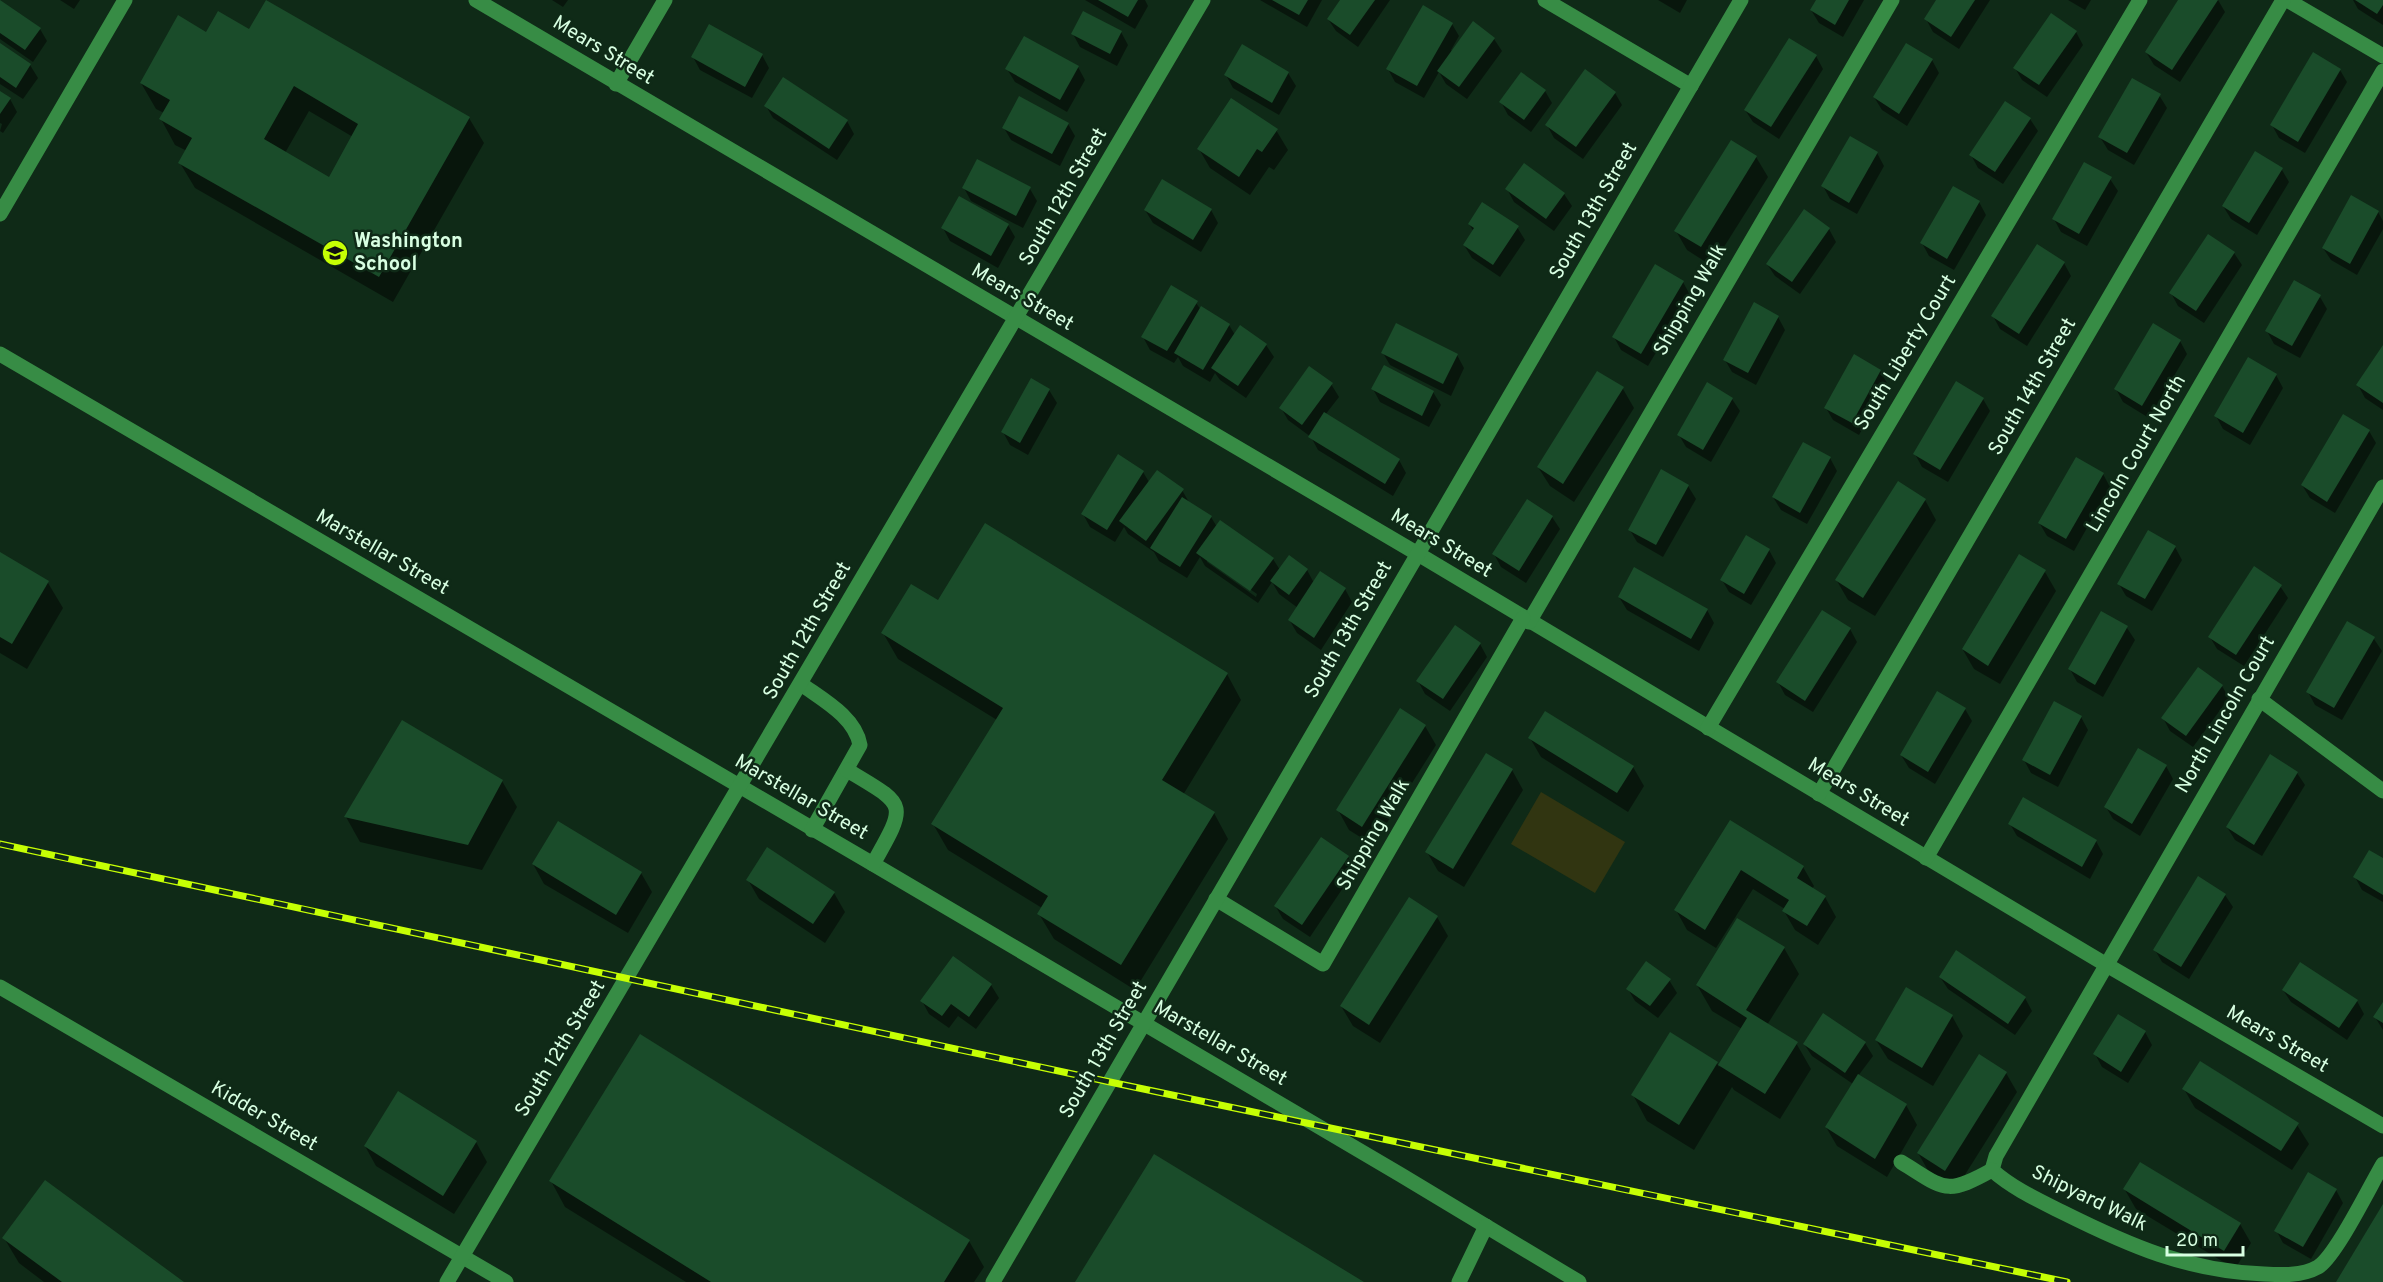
<svg xmlns="http://www.w3.org/2000/svg" width="2383" height="1282" font-family="Overpass,sans-serif">
<rect width="100%" height="100%" fill="#0f2a17"/>
<!-- garden -->
<path fill="#313511" d="M1541,792L1625,842L1595,893L1511,844Z"/>
<!-- shadow -->
<g fill="#0007" fill-rule="evenodd">
<path d="M60,0H80L74,9Z"/>
<path d="M552,0H568L563,7Z"/>
<path d="M1085,0H1145L1148,6L1135,29Z"/>
<path d="M1260,0H1322L1307,27Z"/>
<path d="M1342,0H1390L1358,47L1336,31L1328,19Z"/>
<path d="M1658,0H1687L1680,13Z"/>
<path d="M1817,0H1864L1843,37L1819,23L1811,10Z"/>
<path d="M1938,0H1990L1959,49L1933,32L1926,19Z"/>
<path d="M2068,0H2091L2085,10Z"/>
<path d="M2180,0H2218L2225,12L2180,82L2154,65L2146,52Z"/>
<path d="M2353,0H2383V25L2358,9Z"/>
<path d="M0,2L40,29L47,41L33,62L0,39Z"/>
<path d="M1452,24L1459,36L1451,50L1453,52L1494,39L1502,51L1467,99L1446,84L1439,72L1424,98L1395,82L1388,69Z"/>
<path d="M249,31L469,118L484,143L393,302L195,188L180,163L187,151L175,145L161,119L164,113L156,109L141,83L207,34ZM309,111L353,137L329,179L285,153Z"/>
<path d="M1121,32L1128,45L1117,66L1080,47L1073,34Z"/>
<path d="M2076,32L2083,45L2047,97L2022,80L2015,68Z"/>
<path d="M0,45L30,65L38,78L23,99L0,84Z"/>
<path d="M762,55L769,68L752,98L700,70L693,57Z"/>
<path d="M1816,56L1823,69L1779,139L1753,122L1745,110Z"/>
<path d="M1932,60L1939,73L1907,126L1882,110L1874,97Z"/>
<path d="M1078,67L1085,80L1067,112L1015,82L1007,69Z"/>
<path d="M2340,70L2347,82L2305,153L2279,138L2272,125Z"/>
<path d="M1288,73L1296,86L1279,115L1233,88L1226,75Z"/>
<path d="M1545,91L1552,103L1531,132L1508,115L1501,102Z"/>
<path d="M0,93L10,99L17,112L3,133L0,131L2,124L0,123Z"/>
<path d="M1615,93L1622,105L1583,159L1554,138L1547,125Z"/>
<path d="M2159,95L2167,108L2134,165L2108,150L2100,137Z"/>
<path d="M766,106L847,121L854,134L837,160L773,118Z"/>
<path d="M2030,119L2038,131L2003,184L1978,168L1971,155Z"/>
<path d="M1068,124L1075,136L1060,166L1011,140L1004,128Z"/>
<path d="M1276,130L1288,150L1274,170L1269,167L1250,195L1210,168L1199,149Z"/>
<path d="M1731,142L1756,157L1768,177L1712,266L1687,250L1676,231Z"/>
<path d="M1877,153L1884,166L1857,214L1830,199L1823,186Z"/>
<path d="M2282,170L2289,182L2257,235L2231,219L2223,206Z"/>
<path d="M2110,179L2118,191L2087,246L2061,232L2054,219Z"/>
<path d="M964,188L1030,189L1037,201L1023,228L971,201Z"/>
<path d="M1507,189L1564,194L1572,206L1554,231L1514,202Z"/>
<path d="M1979,202L1986,215L1954,270L1929,256L1922,243Z"/>
<path d="M1145,210H1211L1218,223L1201,252L1153,223Z"/>
<path d="M2378,212L2383,221V229L2357,275L2331,260L2323,248Z"/>
<path d="M1469,224L1517,227L1525,240L1500,277L1472,258L1464,245L1474,232Z"/>
<path d="M1008,225L1015,237L998,268L950,241L943,228Z"/>
<path d="M1829,229L1836,242L1800,294L1775,276L1767,264Z"/>
<path d="M2234,253L2242,265L2204,323L2178,306L2171,293Z"/>
<path d="M2064,263L2071,276L2027,346L2000,329L1993,316Z"/>
<path d="M1683,282L1690,295L1648,366L1621,350L1614,337Z"/>
<path d="M2320,297L2327,309L2300,358L2274,344L2267,331Z"/>
<path d="M1196,303L1201,310L1229,325L1235,335L1266,345L1274,357L1246,398L1220,380L1215,373L1210,382L1183,366L1178,357L1174,363L1150,350L1143,337Z"/>
<path d="M1778,317L1785,330L1756,385L1732,372L1725,360Z"/>
<path d="M2180,341L2187,354L2149,418L2123,402L2116,389Z"/>
<path d="M2383,348V410L2365,398L2358,385Z"/>
<path d="M1383,353L1457,355L1464,368L1451,396L1390,365Z"/>
<path d="M1880,371L1887,383L1859,435L1833,420L1826,408Z"/>
<path d="M1598,373L1623,389L1634,408L1574,502L1550,486L1538,467Z"/>
<path d="M2276,375L2283,388L2250,445L2223,429L2216,416Z"/>
<path d="M1331,384L1339,397L1325,415L1399,460L1406,473L1393,496L1318,450L1311,437L1288,420L1281,408Z"/>
<path d="M1373,389L1433,392L1441,405L1429,427L1380,402Z"/>
<path d="M1049,390L1057,403L1028,455L1010,445L1003,432Z"/>
<path d="M1732,399L1740,411L1711,462L1686,447L1679,435Z"/>
<path d="M1983,399L1990,411L1948,482L1922,467L1915,454Z"/>
<path d="M2369,431L2376,443L2335,513L2310,498L2302,485Z"/>
<path d="M1830,458L1837,471L1807,524L1781,510L1773,497Z"/>
<path d="M1143,472L1149,482L1182,490L1190,504L1211,517L1217,527L1273,559L1280,570H1307L1314,583L1345,589L1352,602L1321,650L1297,633L1290,621L1298,608L1279,594L1272,582L1258,603L1205,566L1200,557L1187,578L1159,561L1154,552L1128,534L1124,527L1115,542L1090,527L1083,514ZM1207,559L1257,594L1256,597L1207,562Z"/>
<path d="M2103,474L2110,487L2074,551L2047,536L2040,524Z"/>
<path d="M1899,483L1925,500L1936,520L1875,616L1848,600L1837,581Z"/>
<path d="M1688,486L1696,499L1663,557L1637,542L1630,530Z"/>
<path d="M1552,517L1560,529L1526,583L1501,567L1494,554Z"/>
<path d="M2175,547L2182,560L2152,611L2126,596L2119,584Z"/>
<path d="M1769,550L1776,563L1751,605L1729,592L1722,580Z"/>
<path d="M0,554L48,583L63,608L27,669L0,653Z"/>
<path d="M2020,556L2045,572L2056,591L2000,684L1974,669L1963,650Z"/>
<path d="M2280,586L2288,598L2244,666L2217,649L2210,637Z"/>
<path d="M1619,597L1707,610L1714,623L1699,651L1627,610Z"/>
<path d="M939,602L1227,674L1241,700L1183,795L1214,813L1228,839L1135,990L1054,939L1039,914L1042,908L948,850L933,824L997,720L898,659L883,633Z"/>
<path d="M2102,613L2127,628L2135,640L2103,697L2077,682L2070,669Z"/>
<path d="M2348,623L2374,639L2382,651L2342,720L2315,705L2308,692Z"/>
<path d="M1850,629L1857,642L1813,712L1785,695L1778,682Z"/>
<path d="M1480,644L1487,657L1450,711L1425,694L1418,681Z"/>
<path d="M2222,686L2229,698L2193,747L2170,731L2163,718Z"/>
<path d="M1965,709L1972,721L1935,784L1909,768L1901,755Z"/>
<path d="M2081,717L2088,730L2058,787L2031,773L2024,760Z"/>
<path d="M1425,726L1436,745L1373,845L1349,830L1338,810Z"/>
<path d="M1530,738L1633,767L1644,786L1628,812L1541,757Z"/>
<path d="M2166,766L2173,779L2140,836L2113,819L2106,807Z"/>
<path d="M1512,770L1523,790L1464,887L1438,871L1427,852Z"/>
<path d="M2297,773L2305,785L2262,856L2235,840L2227,827Z"/>
<path d="M502,781L517,807L482,870L360,842L346,817Z"/>
<path d="M1731,822L1803,867L1814,886L1812,889L1825,897L1836,917L1818,945L1795,930L1784,911L1785,909L1753,889L1716,948L1687,930L1676,910Z"/>
<path d="M2010,824L2096,841L2103,854L2090,879L2017,836Z"/>
<path d="M1348,857L1355,870L1310,937L1283,919L1276,907Z"/>
<path d="M2383,860V902L2362,890L2355,877Z"/>
<path d="M533,864L641,873L652,892L628,933L544,884Z"/>
<path d="M748,880L834,893L845,912L825,943L759,899Z"/>
<path d="M2225,895L2233,907L2189,979L2162,962L2155,950Z"/>
<path d="M1437,917L1448,936L1380,1043L1353,1026L1341,1006Z"/>
<path d="M1784,948L1799,974L1767,1025L1796,1043L1811,1069L1780,1119L1734,1090L1732,1087L1694,1150L1647,1121L1633,1095L1717,1063L1719,1067L1742,1029L1712,1011L1697,985Z"/>
<path d="M953,958L991,985L999,998L976,1029L958,1016L949,1028L929,1014L922,1001Z"/>
<path d="M1940,977L2025,998L2032,1011L2015,1035L1948,989Z"/>
<path d="M1669,980L1677,993L1658,1018L1635,1001L1628,989Z"/>
<path d="M1907,989L1952,1016L1963,1036L1933,1086L1888,1059L1876,1040Z"/>
<path d="M2283,990L2357,1001L2364,1014L2347,1040L2291,1002Z"/>
<path d="M2383,1005V1030L2375,1017Z"/>
<path d="M2145,1032L2152,1045L2128,1083L2102,1067L2095,1054Z"/>
<path d="M1865,1043L1873,1056L1858,1076L1906,1105L1917,1125L1887,1177L1837,1146L1826,1127L1853,1084L1812,1056L1804,1044Z"/>
<path d="M2006,1073L2017,1092L1956,1189L1929,1172L1918,1153Z"/>
<path d="M2184,1089L2297,1125L2309,1144L2292,1170L2195,1108Z"/>
<path d="M399,1093L476,1142L487,1162L454,1214L376,1166L365,1146Z"/>
<path d="M551,1181L969,1241L984,1267L974,1282H686L565,1207Z"/>
<path d="M2125,1190L2240,1224L2251,1243L2235,1269L2136,1209Z"/>
<path d="M2336,1190L2343,1203L2311,1259L2283,1243L2276,1230Z"/>
<path d="M4,1238L181,1282H44L19,1263Z"/>
</g>
<!-- building -->
<g fill="#1a4c2a" fill-rule="evenodd">
<path d="M0,0L41,28L25,50L0,33Z"/>
<path d="M266,0L470,117L379,277L178,163L192,138L159,119L170,100L140,83L178,15L206,32L218,11L249,29ZM294,86L358,124L329,177L264,139Z"/>
<path d="M1098,0H1138L1128,17Z"/>
<path d="M1272,0H1308L1299,15Z"/>
<path d="M1340,0H1375L1350,35L1327,19Z"/>
<path d="M1816,0H1849L1835,25L1810,10Z"/>
<path d="M1936,0H1975L1951,37L1924,19Z"/>
<path d="M2178,0H2218L2172,70L2145,52Z"/>
<path d="M2355,0H2383V5L2377,14Z"/>
<path d="M1423,5L1453,23L1417,86L1386,69Z"/>
<path d="M1083,11L1122,31L1110,54L1071,34Z"/>
<path d="M2051,13L2077,31L2039,85L2013,68Z"/>
<path d="M1473,21L1495,38L1459,87L1437,71Z"/>
<path d="M709,24L763,54L745,87L691,57Z"/>
<path d="M1024,36L1079,66L1060,100L1005,69Z"/>
<path d="M1789,38L1817,55L1771,127L1744,110Z"/>
<path d="M0,43L31,64L16,88L0,77Z"/>
<path d="M1906,43L1933,59L1899,114L1873,97Z"/>
<path d="M1242,44L1289,72L1272,103L1224,75Z"/>
<path d="M2313,52L2341,69L2298,142L2270,125Z"/>
<path d="M1585,69L1616,92L1576,147L1545,125Z"/>
<path d="M1521,72L1546,90L1524,120L1499,102Z"/>
<path d="M783,77L848,120L829,149L764,106Z"/>
<path d="M2132,78L2161,94L2127,153L2098,137Z"/>
<path d="M0,91L11,98L0,114Z"/>
<path d="M1019,96L1069,123L1052,154L1002,128Z"/>
<path d="M1231,98L1278,129L1262,152L1257,149L1239,177L1197,149Z"/>
<path d="M2005,101L2031,118L1995,172L1969,155Z"/>
<path d="M1850,136L1878,152L1849,203L1821,186Z"/>
<path d="M1731,140L1757,156L1701,247L1674,231Z"/>
<path d="M2255,151L2283,168L2249,223L2222,206Z"/>
<path d="M977,159L1031,187L1016,216L962,188Z"/>
<path d="M2084,162L2112,177L2079,234L2052,219Z"/>
<path d="M1524,163L1565,193L1546,219L1505,189Z"/>
<path d="M1162,179L1212,209L1193,240L1144,210Z"/>
<path d="M1953,186L1980,201L1947,259L1920,243Z"/>
<path d="M2351,195L2379,211L2350,264L2322,248Z"/>
<path d="M959,196L1009,224L991,256L941,228Z"/>
<path d="M1482,202L1519,226L1493,265L1463,245L1474,228L1468,224Z"/>
<path d="M1804,209L1830,228L1792,282L1766,264Z"/>
<path d="M2208,234L2235,252L2196,311L2169,293Z"/>
<path d="M2037,244L2065,262L2019,334L1991,316Z"/>
<path d="M1655,264L1684,281L1641,354L1612,337Z"/>
<path d="M2294,280L2321,295L2292,346L2265,331Z"/>
<path d="M1171,285L1198,301L1167,351L1141,337Z"/>
<path d="M1754,302L1779,316L1748,373L1723,360Z"/>
<path d="M1201,306L1230,324L1203,370L1174,353Z"/>
<path d="M1396,323L1458,354L1443,384L1381,353Z"/>
<path d="M2153,323L2181,340L2142,406L2114,389Z"/>
<path d="M1240,325L1267,344L1238,386L1211,368Z"/>
<path d="M2383,345V403L2356,385Z"/>
<path d="M1854,354L1881,370L1852,423L1824,408Z"/>
<path d="M2248,357L2277,374L2243,433L2214,416Z"/>
<path d="M1384,365L1434,391L1422,416L1371,389Z"/>
<path d="M1309,366L1333,383L1302,425L1279,408Z"/>
<path d="M1597,371L1624,387L1563,484L1537,467Z"/>
<path d="M1031,378L1050,389L1020,443L1001,432Z"/>
<path d="M1956,381L1984,398L1940,470L1913,454Z"/>
<path d="M1707,382L1733,398L1703,450L1677,435Z"/>
<path d="M1324,412L1400,459L1385,484L1308,437Z"/>
<path d="M2343,414L2370,430L2327,502L2301,485Z"/>
<path d="M1803,442L1831,457L1800,513L1772,497Z"/>
<path d="M1118,454L1144,471L1107,530L1081,514Z"/>
<path d="M2076,457L2104,473L2066,539L2038,523Z"/>
<path d="M1661,469L1689,485L1656,545L1628,530Z"/>
<path d="M1157,470L1184,489L1146,541L1119,521Z"/>
<path d="M1898,481L1926,499L1863,598L1835,580Z"/>
<path d="M1182,497L1212,516L1180,567L1150,548Z"/>
<path d="M1527,499L1553,516L1519,571L1492,554Z"/>
<path d="M1220,520L1274,558L1250,591L1196,553Z"/>
<path d="M985,523L1228,673L1162,780L1215,812L1121,965L1037,914L1048,896L931,824L1003,708L881,633L911,584L938,600Z"/>
<path d="M2148,530L2176,546L2145,599L2117,584Z"/>
<path d="M1746,535L1770,549L1744,594L1720,580Z"/>
<path d="M0,552L49,581L12,644L0,637Z"/>
<path d="M2019,554L2046,570L1988,666L1962,649Z"/>
<path d="M1289,555L1308,569L1289,595L1270,581Z"/>
<path d="M2254,566L2282,585L2236,655L2208,637Z"/>
<path d="M1634,567L1708,609L1691,639L1618,597Z"/>
<path d="M1320,571L1346,588L1314,638L1288,620Z"/>
<path d="M1822,610L1851,628L1805,701L1776,682Z"/>
<path d="M2101,611L2128,626L2095,685L2068,669Z"/>
<path d="M2347,621L2375,637L2334,708L2306,692Z"/>
<path d="M1455,625L1481,643L1443,699L1416,681Z"/>
<path d="M2198,667L2223,685L2186,736L2161,718Z"/>
<path d="M1937,691L1966,708L1928,772L1900,755Z"/>
<path d="M2054,701L2082,716L2050,775L2022,760Z"/>
<path d="M1400,708L1426,725L1362,827L1336,810Z"/>
<path d="M1545,711L1634,766L1617,793L1528,738Z"/>
<path d="M402,720L503,780L468,845L344,817Z"/>
<path d="M2138,748L2167,765L2132,824L2104,807Z"/>
<path d="M1486,753L1513,769L1453,869L1425,852Z"/>
<path d="M2270,754L2298,772L2254,845L2226,827Z"/>
<path d="M2023,797L2097,840L2082,867L2008,824Z"/>
<path d="M1730,820L1804,866L1797,878L1826,896L1807,926L1782,911L1789,900L1741,870L1705,930L1674,910Z"/>
<path d="M558,821L642,872L616,915L532,864Z"/>
<path d="M1321,837L1349,856L1302,925L1274,906Z"/>
<path d="M767,847L835,892L813,924L746,880Z"/>
<path d="M2369,850L2383,858V895L2353,877Z"/>
<path d="M2198,876L2226,894L2181,967L2153,950Z"/>
<path d="M1409,897L1438,916L1369,1025L1340,1006Z"/>
<path d="M1737,918L1785,947L1746,1010L1798,1042L1765,1094L1718,1065L1747,1018L1696,985Z"/>
<path d="M1956,950L2026,997L2008,1024L1939,977Z"/>
<path d="M953,956L992,984L969,1017L951,1004L942,1016L920,1001Z"/>
<path d="M1646,961L1671,979L1650,1006L1626,989Z"/>
<path d="M2300,962L2358,1000L2339,1028L2282,990Z"/>
<path d="M1906,987L1953,1015L1922,1068L1875,1040Z"/>
<path d="M2383,1002V1023L2373,1017Z"/>
<path d="M1823,1013L1866,1042L1845,1073L1803,1044Z"/>
<path d="M2118,1014L2146,1031L2121,1072L2093,1054Z"/>
<path d="M1670,1032L1718,1062L1679,1125L1631,1095Z"/>
<path d="M640,1034L970,1240L944,1282H711L549,1181Z"/>
<path d="M1979,1054L2007,1072L1945,1171L1917,1153Z"/>
<path d="M2200,1061L2299,1123L2281,1151L2182,1089Z"/>
<path d="M1858,1074L1907,1104L1875,1159L1825,1127Z"/>
<path d="M398,1091L477,1141L443,1196L364,1146Z"/>
<path d="M1154,1154L1364,1282H1075Z"/>
<path d="M2140,1162L2241,1223L2224,1251L2123,1189Z"/>
<path d="M2308,1172L2337,1189L2303,1247L2274,1231Z"/>
<path d="M45,1180L184,1282H62L2,1238Z"/>
<path d="M2383,1204V1282H2336Z"/>
</g>
<g fill="none" stroke-linecap="round" stroke-linejoin="round">
<!-- minor -->
<g stroke="#378c45" stroke-width="15">
<path d="M476,0L1418,554L2105,964L2383,1126"/>
<path d="M1545,0L1691,86"/>
<path d="M2287,0L2383,56"/>
<path d="M616,84L665,0"/>
<path d="M0,214L125,0"/>
<path d="M0,354L873,864L1401,1175L1579,1282"/>
<path d="M2383,487L1996,1156L1992,1170C2012,1188 2038,1200 2062,1212C2130,1246 2187,1271 2264,1274C2281,1275 2302,1276 2318,1267C2336,1256 2370,1186 2383,1164"/>
<path d="M1529,622L1892,0"/>
<path d="M801,684C823,700 855,717 860,745L812,830"/>
<path d="M2259,699L2383,791"/>
<path d="M1708,728L2140,0"/>
<path d="M847,770C907,806 908,802 873,864"/>
<path d="M1819,794L2283,0"/>
<path d="M1926,858L2383,71"/>
<path d="M1216,899L1323,964L1523,618"/>
<path d="M0,987L506,1282"/>
<path d="M1901,1162C1944,1188 1944,1197 1992,1170"/>
<path d="M447,1282L1203,0"/>
<path d="M993,1282L1741,0"/>
<path d="M1459,1282L1486,1226"/>
</g>
<!-- rail casing -->
<g stroke="#c6ff04" stroke-width="7">
<path id="rail" d="M0,844L1110,1082L2067,1282"/>
</g>
<!-- rail -->
<use href="#rail" stroke="#0f2a17" stroke-width="4.5" stroke-dasharray="14" stroke-linecap="butt"/>
</g>
<!-- icons -->
<defs>
<g id="school-disc" transform="scale(1.35)"><circle r="9.5" fill="#c6ff04" stroke="#0f2a17"/><path d="M0-5L7-2L0 1L-7-2ZM-4 1L0 2.5L4 1V4Q0 6-4 4Z" fill="#111"/></g>
</defs>
<g fill-rule="evenodd">
<use href="#school-disc" x="335" y="253"/>
</g>
<g text-anchor="middle" dominant-baseline="central" stroke-width="5" stroke-linejoin="round" paint-order="stroke">
<!-- street labels -->
<g font-size="20" fill="#d8ffe2" stroke="#0f2a17">
<text transform="translate(603 51) rotate(31)">Mears Street</text>
<text transform="translate(1064 197) rotate(-60)">South 12th Street</text>
<text transform="translate(1594 211) rotate(-60)">South 13th Street</text>
<text transform="translate(1022 298) rotate(30)">Mears Street</text>
<text transform="translate(1691 300) rotate(-60)">Shipping Walk</text>
<text transform="translate(1906 353) rotate(-59)">South Liberty Court</text>
<text transform="translate(2033 387) rotate(-60)">South 14th Street</text>
<text transform="translate(2137 454) rotate(-60)">Lincoln Court North</text>
<text transform="translate(1441 544) rotate(31)">Mears Street</text>
<text transform="translate(382 553) rotate(30)">Marstellar Street</text>
<text transform="translate(1349 630) rotate(-60)">South 13th Street</text>
<text transform="translate(808 631) rotate(-60)">South 12th Street</text>
<text transform="translate(2226 715) rotate(-60)">North Lincoln Court</text>
<text transform="translate(1858 793) rotate(31)">Mears Street</text>
<text transform="translate(801 798) rotate(30)">Marstellar Street</text>
<text transform="translate(1374 835) rotate(-60)">Shipping Walk</text>
<text transform="translate(2277 1040) rotate(30)">Mears Street</text>
<text transform="translate(1220 1044) rotate(30)">Marstellar Street</text>
<text transform="translate(561 1049) rotate(-59)">South 12th Street</text>
<text transform="translate(1104 1050) rotate(-60)">South 13th Street</text>
<text transform="translate(264 1117) rotate(30)">Kidder Street</text>
<text transform="translate(2089 1199) rotate(26)">Shipyard Walk</text>
</g>
<!-- poi labels -->
<g font-size="20" font-weight="bold" fill="#d8ffe2" stroke="#0f2a17" text-anchor="start">
<text x="354" y="242">Washington<tspan x="354" dy="23">School</tspan></text>
</g>
</g>
<!-- scale -->
<path d="M2167 1246v9h76v-9" fill="none" stroke="#d8ffe2" stroke-width="3"/>
<text x="2176" y="1246" font-size="18" fill="#d8ffe2" stroke="#0f2a17" stroke-width="4.5" paint-order="stroke">20 m</text>
</svg>
